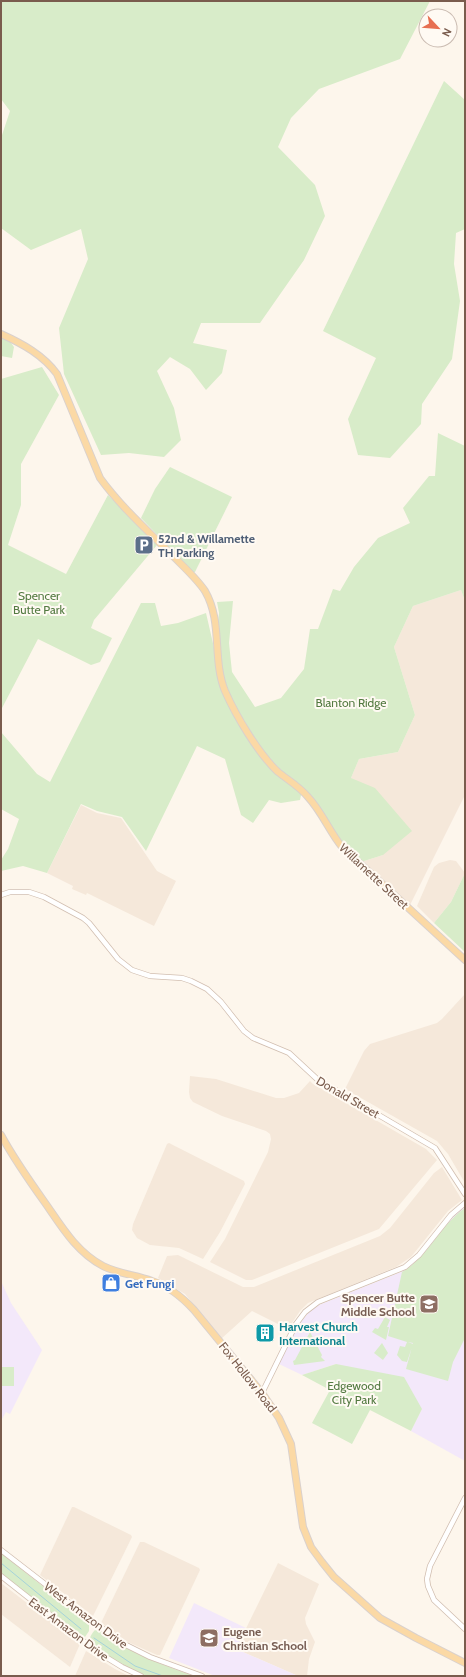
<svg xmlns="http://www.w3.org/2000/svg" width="466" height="1677" font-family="Cabin,sans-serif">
<rect width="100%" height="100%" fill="#fdf6ec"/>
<!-- residential -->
<g fill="#f5e8da">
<path d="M461,590L465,601V795L410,905L361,862L383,855L351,778L359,759L398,752L415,715L394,647L413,606Z"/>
<path d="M81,805L97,813L121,818L157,871L176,881L154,926L87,893L86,895L72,889L73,886L47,873Z"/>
<path d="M450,860L456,861L465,873L451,902L434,923L417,906L434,867L439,863Z"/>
<path d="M465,994V1183L448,1154L437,1141L345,1089L364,1051L370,1044L437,1023L442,1019Z"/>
<path d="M190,1076L216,1079L276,1098H284L299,1093L310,1081L313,1084L426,1149L437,1160L379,1229L252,1280H246L210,1262L225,1239L268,1152L271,1139L270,1134L266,1131L222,1116L193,1102L190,1098L189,1092Z"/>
<path d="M169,1143L244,1181L245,1184L220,1232L203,1259L179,1248L150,1245L137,1238L132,1230L133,1224L167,1144Z"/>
<path d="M442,1167L462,1200L448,1211L411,1257L396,1267L308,1303L300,1311L288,1329L252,1311L221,1339L185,1294L158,1278L167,1256L178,1255L243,1287H254L380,1236L390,1228L434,1173Z"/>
<path d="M72,1507H74L131,1535L132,1537L93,1616L40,1575Z"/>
<path d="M140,1542H144L199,1568L200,1570L160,1655H157L128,1642L101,1623Z"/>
<path d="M278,1563L319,1584L305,1618L306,1624L315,1642L309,1659L307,1676H298L236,1649Z"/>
<path d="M1,1583L80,1644L70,1667L1,1614Z"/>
<path d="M86,1651L115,1669L129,1676H75Z"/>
</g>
<!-- education -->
<g fill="#f3e8fa">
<path d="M465,1206V1461L411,1431L422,1409L336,1364L302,1375L279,1364L296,1328L309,1312L319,1305L401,1272L409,1268L419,1258L453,1215Z"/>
<path d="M1,1281L11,1303L42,1350L10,1414L6,1412L2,1419L1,1418Z"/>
<path d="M194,1603L246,1628L236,1649L298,1676H215L169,1658Z"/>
</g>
<!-- green -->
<g fill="#d8ecc9">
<path d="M1,1H430L400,59L319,89L291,118L278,147L315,185L325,216L304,260L260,323H201L193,343L227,350L222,373L206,390L190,369L170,357L157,371L174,408L181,440L164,457L129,453L101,455L64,374L59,328L88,259L81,229L31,250L1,228V138L10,111L1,99Z"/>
<path d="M444,81L465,100V229L456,233L454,264L460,301L452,359L422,404L421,424L390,458L358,455L348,419L376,358L323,331Z"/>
<path d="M1,329L14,347L12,358L1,356Z"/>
<path d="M42,367L59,395L21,464V505L8,545L66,574L108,495L157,545L94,620L91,628L112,638L100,662L91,665L38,639L1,710V379Z"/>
<path d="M438,433L465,446V601L461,590L413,606L394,647L415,715L398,752L359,759L351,778L375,788L412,831L383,855L361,862L343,845L310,794L283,772L263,751L231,699L224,684L221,670L217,630L219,613L217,602L233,601L229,643L232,672L255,707L281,698L304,669L310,629H318L333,589L340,591L354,567L378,538L410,523L403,508L429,476H435Z"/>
<path d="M170,467L232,497L195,572H193L141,518L155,489Z"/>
<path d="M141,603H155L161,626L178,623L206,613L221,678L225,691L260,752L302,790L300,800L281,803L269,800L253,823L241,815L225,759L197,746L146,851L122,817L97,811L81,804L47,873L23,866L1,871V860L8,849L19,819L1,809V732L37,774L50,782Z"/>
<path d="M465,873V952L434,923L451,902Z"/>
<path d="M465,1208V1338L453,1362L448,1381L406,1369L413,1343L408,1342L413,1344L407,1362L402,1361L397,1355L400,1346L405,1347L407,1342L388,1336L402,1272C428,1257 440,1225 465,1208Z"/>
<path d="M385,1317L390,1320L387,1327H389L386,1340L372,1332L375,1328L378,1329Z"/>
<path d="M310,1332L322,1355L321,1357L325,1361L294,1365L293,1361L295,1360Z"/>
<path d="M382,1343L388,1353L383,1360L374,1353Z"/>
<path d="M336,1364L404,1377L422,1409L411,1431L370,1410L352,1444L312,1423L330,1390L302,1375Z"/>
<rect x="1" y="1367" width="13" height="19"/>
<path d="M1,1553L89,1623V1631L85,1637H82L1,1574Z"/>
<path d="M98,1629C129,1653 158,1663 194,1676C179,1676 164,1677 150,1676C132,1674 104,1653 90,1643C88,1639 92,1633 95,1630Z"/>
</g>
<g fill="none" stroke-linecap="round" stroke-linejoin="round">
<!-- stream -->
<g stroke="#a5d3da" stroke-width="1">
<path d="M1,1563L81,1629"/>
<path d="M94,1638L135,1666L163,1676"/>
</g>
<!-- minor casing -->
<g stroke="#d1beb0" stroke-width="6">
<g id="minor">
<path d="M1,895L10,892H29L44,897L83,918L89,923L118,959L132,970L150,976L182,978L191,981L207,989L221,1002L244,1031L253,1038L289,1053L317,1079L435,1148L465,1194"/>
<path d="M262,1393L296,1324L305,1312L318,1302L405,1267L419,1255L451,1215L465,1203"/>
<path d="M465,1498L430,1566L427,1579L428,1586L434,1600L465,1629"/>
<path d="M1,1550L120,1642L150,1657L202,1676"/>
<path d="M1,1576L96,1651L122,1667L141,1676"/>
</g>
</g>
<!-- major casing -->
<g stroke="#dad1cd" stroke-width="8">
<g id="major">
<path d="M1,334C23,344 43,355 57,374L100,478C121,507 149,532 174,557C185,568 197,579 205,591C223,622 212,659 225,691C236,716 258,753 278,772C288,780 300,787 308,797C322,812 329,831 342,847L465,960"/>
<path d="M1,1135C15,1161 31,1183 48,1207C63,1229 78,1253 103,1266C119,1274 136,1275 152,1281C169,1286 182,1297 194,1310L262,1393L279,1418L291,1444L303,1527L311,1547L322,1562L334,1577L380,1618L416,1638L465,1663"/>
</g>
</g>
<!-- minor -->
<use href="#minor" stroke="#fff" stroke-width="4.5"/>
<!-- major -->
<use href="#major" stroke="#fbd9a5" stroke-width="6"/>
</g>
<!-- icons -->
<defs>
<g id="parking-square" transform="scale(1)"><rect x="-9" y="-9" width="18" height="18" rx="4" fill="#5c6f8a" stroke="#fffaf3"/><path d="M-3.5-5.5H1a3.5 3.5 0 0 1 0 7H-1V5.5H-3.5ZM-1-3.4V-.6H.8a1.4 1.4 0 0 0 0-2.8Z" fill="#fff"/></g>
<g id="shop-square" transform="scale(1)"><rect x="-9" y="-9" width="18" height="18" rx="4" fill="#3f7fe0" stroke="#fffaf3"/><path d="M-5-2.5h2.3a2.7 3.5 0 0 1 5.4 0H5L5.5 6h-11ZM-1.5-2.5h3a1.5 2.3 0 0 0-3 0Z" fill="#fff"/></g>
<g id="school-square" transform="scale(1)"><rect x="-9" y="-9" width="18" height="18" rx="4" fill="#8d6e63" stroke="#fffaf3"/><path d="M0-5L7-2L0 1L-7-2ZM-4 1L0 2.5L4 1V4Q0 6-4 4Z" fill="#fff"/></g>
<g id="building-square" transform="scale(1)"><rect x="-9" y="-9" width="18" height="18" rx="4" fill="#0f9aa8" stroke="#fffaf3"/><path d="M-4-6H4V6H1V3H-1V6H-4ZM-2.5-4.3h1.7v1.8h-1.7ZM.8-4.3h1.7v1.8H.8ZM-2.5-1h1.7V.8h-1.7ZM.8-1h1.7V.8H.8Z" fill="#fff"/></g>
</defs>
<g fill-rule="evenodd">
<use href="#parking-square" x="144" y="545"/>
<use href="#shop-square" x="111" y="1283"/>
<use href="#school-square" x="429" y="1304"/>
<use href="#building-square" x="265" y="1333"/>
<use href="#school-square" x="209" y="1638"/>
</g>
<g text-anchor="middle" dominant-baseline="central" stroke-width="4" stroke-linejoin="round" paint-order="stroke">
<!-- service labels -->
<g font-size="12" font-weight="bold" fill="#4e5e75" stroke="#fffaf3" text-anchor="start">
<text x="158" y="538">52nd &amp; Willamette<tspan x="158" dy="14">TH Parking</tspan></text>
</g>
<!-- park labels -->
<g font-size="12" fill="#537a41" stroke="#fffaf3">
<text x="39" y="595">Spencer<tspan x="39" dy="14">Butte Park</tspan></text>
<text x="351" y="702">Blanton Ridge</text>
<text x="354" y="1385">Edgewood<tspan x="354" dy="14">City Park</tspan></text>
</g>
<!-- street labels -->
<g font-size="12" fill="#7a5c4d" stroke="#fffaf3">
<text transform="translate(374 876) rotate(43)">Willamette Street</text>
<text transform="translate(348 1097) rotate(30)">Donald Street</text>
<text transform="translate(248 1377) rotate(52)">Fox Hollow Road</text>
<text transform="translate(86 1615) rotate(37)">West Amazon Drive</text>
<text transform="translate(69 1629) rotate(37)">East Amazon Drive</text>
</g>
<!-- shop labels -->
<g font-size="12" font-weight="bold" fill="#366cbe" stroke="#fffaf3" text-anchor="start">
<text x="125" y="1283">Get Fungi</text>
</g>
<!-- education labels -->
<g font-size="12" font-weight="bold" fill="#785e54" stroke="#fffaf3" text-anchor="end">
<text x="415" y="1297">Spencer Butte<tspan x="415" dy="14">Middle School</tspan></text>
<text x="223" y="1631" text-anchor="start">Eugene<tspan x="223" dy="14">Christian School</tspan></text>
</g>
<!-- culture labels -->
<g font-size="12" font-weight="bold" fill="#0d838f" stroke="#fffaf3" text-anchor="start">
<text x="279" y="1326">Harvest Church<tspan x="279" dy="14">International</tspan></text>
</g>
</g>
<!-- border -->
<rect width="466" height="1677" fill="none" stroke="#7a5c4d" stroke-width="4"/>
<!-- north arrow -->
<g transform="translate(438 28) rotate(116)"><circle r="19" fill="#fffaf3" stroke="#cabbb1"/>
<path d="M0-3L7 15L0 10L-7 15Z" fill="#e76f51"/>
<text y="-6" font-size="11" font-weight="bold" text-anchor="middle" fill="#7a5c4d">N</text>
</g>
</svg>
